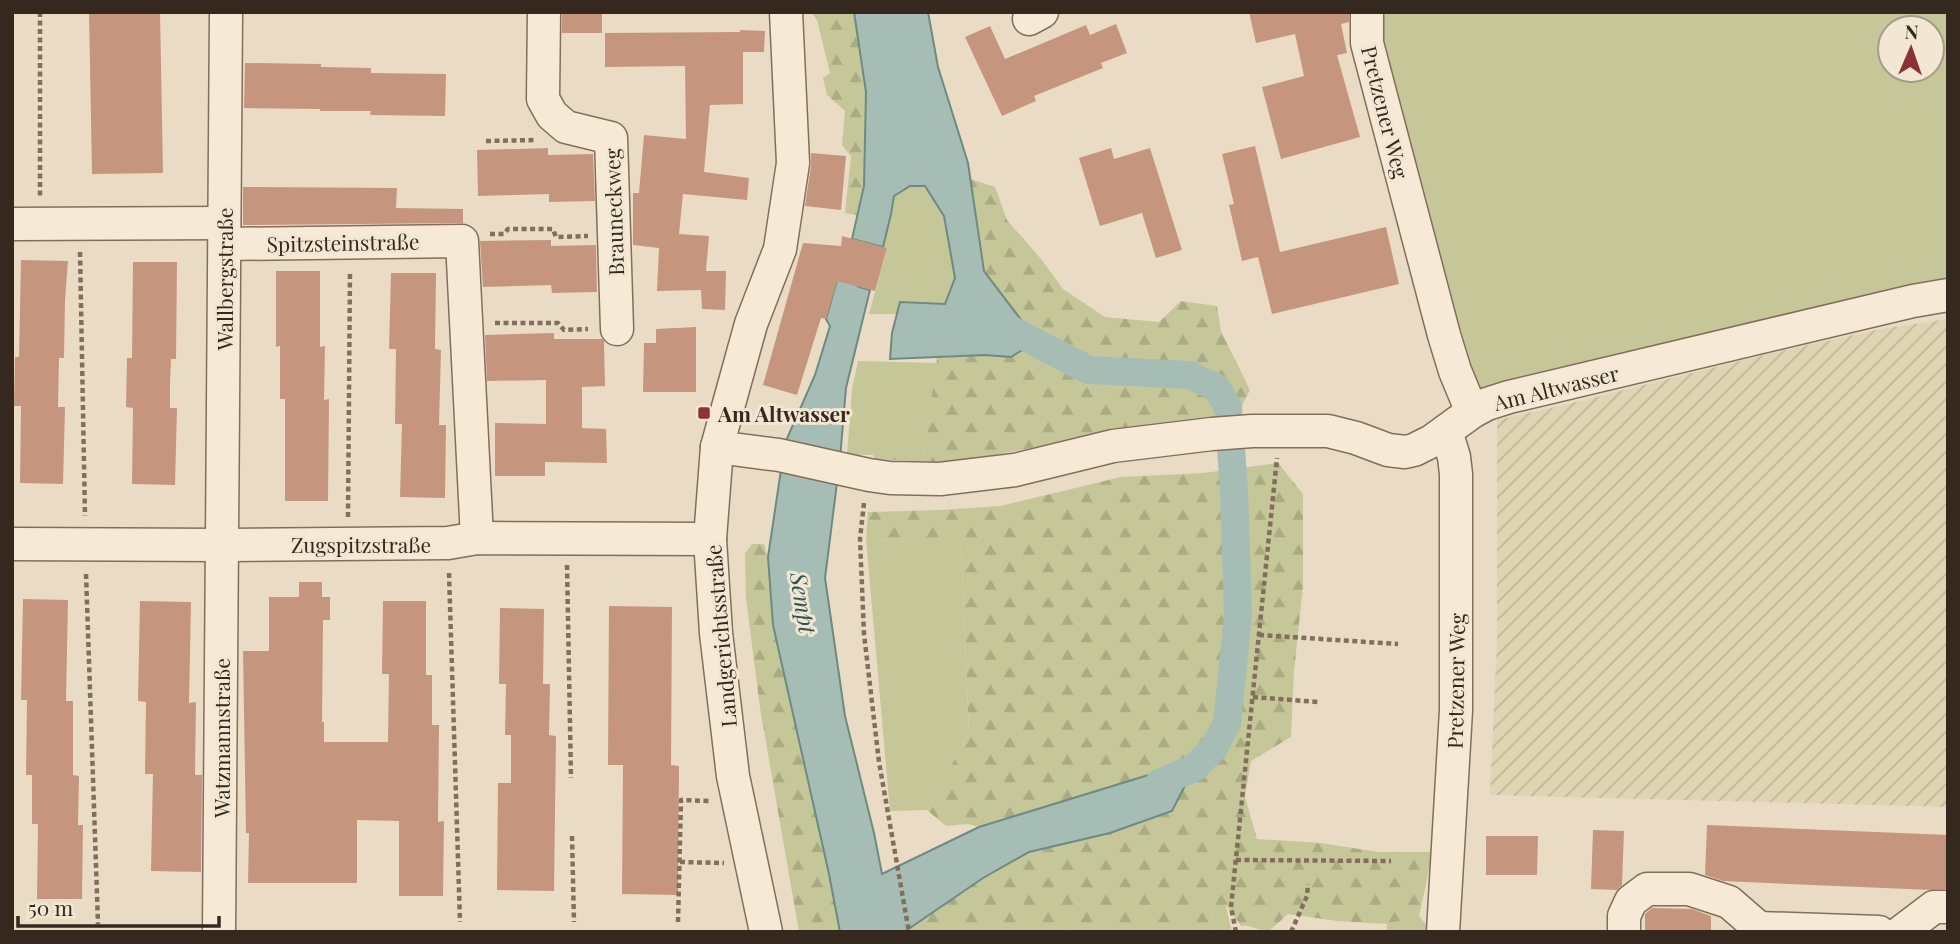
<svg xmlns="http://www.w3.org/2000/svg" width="1960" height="944" font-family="'Playfair Display',serif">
<defs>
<pattern id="farmland-furrows" width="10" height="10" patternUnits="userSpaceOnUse" patternTransform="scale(1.75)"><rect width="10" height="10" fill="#dfd5b2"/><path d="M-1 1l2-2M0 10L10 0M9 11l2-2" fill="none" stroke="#c0b799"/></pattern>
<pattern id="forest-firs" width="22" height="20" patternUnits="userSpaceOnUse" patternTransform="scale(1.75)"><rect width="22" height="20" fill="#c5c799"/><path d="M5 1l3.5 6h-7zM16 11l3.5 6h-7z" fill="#aaab83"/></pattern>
</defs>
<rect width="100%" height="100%" fill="#eadcc4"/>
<!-- farmland -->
<path fill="url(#farmland-furrows)" d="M1948,319V807L1490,795L1497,639V420L1572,403L1772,353L1881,329Z"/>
<!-- green -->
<g fill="#c5c799" fill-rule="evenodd">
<path d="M1373,12H1948V278L1648,358L1483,391L1471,382ZM1890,28H1932V70H1890Z"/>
<path d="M925,185L944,216L955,277L945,304L900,302L897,314H869L887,249L883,247L891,214L894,196L910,186Z"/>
<path d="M858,361L937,363L924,455H847L852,389Z"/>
<path d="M866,539L961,541L969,733L927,810L890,811Z"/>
<path d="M1225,903L1232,932H1208L1213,912Z"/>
<path d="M1419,916L1432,932H1387V924Z"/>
</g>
<!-- forest -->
<g fill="url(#forest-firs)">
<path d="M811,12H854L866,92L864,186L857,215L845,213L851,156L842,145L845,111L827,95L823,78L830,73L817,20Z"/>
<path d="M970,179L995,187L1007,220L1041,259L1063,289L1105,317L1159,322L1181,301L1217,306L1221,331L1250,390L1239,412L1182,429L1090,436L966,461L936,462L874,459L873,454L924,455L937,358L985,355L1011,357L1027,347L1022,321L984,271Z"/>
<path d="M1278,463L1303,494V586L1294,672L1291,737L1251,761L1245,797L1257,839L1321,843L1378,852H1433L1419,916L1387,924L1337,921L1288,914L1268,932L1244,925L1242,927L1225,904L1213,912L1208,932H904L983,878L1029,852L1110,833L1172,811L1194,769H1168L979,827L967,824L946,826L927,810L969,733L961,542L866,539L868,512L940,510L1000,506L1121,477L1204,473Z"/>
<path d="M752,544H764L768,557L773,625L829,874L840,932H799L760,708L746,598L745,553Z"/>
</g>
<!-- water -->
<g fill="#a5bdb5" stroke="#6d8b81" stroke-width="2">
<path d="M854,12H928L938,67L968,163L984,271L1022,321L1027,347L1011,357L985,355L890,359L892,333L900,302L945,304L955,278L944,216L925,186H910L894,196L891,214L883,247L852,239L864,186L866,92Z"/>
<path d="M839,273L859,287L870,290L846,388L840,459L825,578L845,716L874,833L882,874L979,827L1168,769L1194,768L1172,811L1110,833L1029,852L983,878L904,932H840L829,874L773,625L768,557L785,443L815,375L830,326L826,319Z"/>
</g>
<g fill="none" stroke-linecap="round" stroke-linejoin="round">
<!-- canal -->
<path stroke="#a5bdb5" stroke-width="28" d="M993,320L1088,370L1189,375L1216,387L1228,407L1234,490L1238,616L1227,723L1214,748L1194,768L1159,783"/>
</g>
<!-- building -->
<g fill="#c5967d">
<path d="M89,12H160L163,173L92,174Z"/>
<rect x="562" y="12" width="40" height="21"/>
<path d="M1249,12H1349V22L1341,24L1347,53L1337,55L1360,137L1281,159L1262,87L1304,76L1295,34L1256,43Z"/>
<path d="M1116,24L1127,53L1101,63L1103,68L1034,96L1036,101L1002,116L965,37L990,26L1005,59L1086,25L1090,35Z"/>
<path d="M740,30L765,31L764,52H743V104L710,105L704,172L749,178L747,200L683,194L679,234L709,236L706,271H726L725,310L702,309L701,290L657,291L659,248L633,245V193H639L644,135L686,139L685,66L605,67V33L740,32Z"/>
<path d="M245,63L321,64V67L371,68V73L446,74L445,116L370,115L371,111H320V109L244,108Z"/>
<path d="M1255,146L1280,252L1386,227L1399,284L1272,314L1258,257L1242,261L1229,205L1234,204L1222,154Z"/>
<path d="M548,148V155L593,154L595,201L549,202V194L478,196L477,150Z"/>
<path d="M1111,148L1114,159L1150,148L1182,250L1156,258L1142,213L1100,226L1079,158Z"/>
<path d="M811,153L846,156L841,210L805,206L811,165Z"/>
<path d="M243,187L397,188L396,208L463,209V223L243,225Z"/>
<path d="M842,236L887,248L875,291L837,281L826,319L821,318L797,395L763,385L803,243L841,246Z"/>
<path d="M551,240V246L596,245L597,292L552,293L551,285L483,287L480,241Z"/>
<path d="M21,260L68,261L65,300L64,358H59L58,407H65L63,484L20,483L21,406H14L15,357H19Z"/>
<path d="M133,262H177L176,359H171L170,383V408H177L175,485L132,484L133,408L126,407L127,358H132Z"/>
<path d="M276,271H320V347L325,346L324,400L329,399L328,501H285V399H280V346L276,347Z"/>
<path d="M391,273H436L435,349L441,350L439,425H446L445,498L400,497L402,424H395L396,349H389Z"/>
<path d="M696,327V392H643L644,343H656V329Z"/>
<path d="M554,333V339H602L604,341L605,386L582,387V428L606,429L607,463L545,462V476H495V423L546,424V380L487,381L485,335Z"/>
<path d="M299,582H322V597H330V620H323L322,722H324V742H388L389,674H382L383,601H426V675H432V725H439L438,822L444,821L443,896H399V821L357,820V883H248L249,833H246L243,651H269V597H299Z"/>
<path d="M23,599L68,600L66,701H73V775L79,776L78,825H83L82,899H37L38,824H32V775H26L27,700H21Z"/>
<path d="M140,601L191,602L189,703L196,702L195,775H202L201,872L151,871L153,774H145L146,702L138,701Z"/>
<path d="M609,606L672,607L671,765L679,766L678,895L622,894L623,765H608Z"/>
<path d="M500,608L544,609L543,684H550L549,735L556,736L554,891L497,890L498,783H511V735H505L506,684H499Z"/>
<path d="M1707,825L1948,835L1947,889L1931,890L1723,881L1705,875Z"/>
<path d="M1593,830L1624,831L1622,885L1617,890L1591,889Z"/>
<path d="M1486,836H1538L1537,875H1486Z"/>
<path d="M1652,908L1692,909L1711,916V932H1645V914Z"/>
</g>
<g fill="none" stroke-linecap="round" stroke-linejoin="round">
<!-- minor casing -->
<g stroke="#836e5c" stroke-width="35">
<g id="minor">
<path d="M544,12L543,99L552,115L566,127L611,138L617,329"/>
<path d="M1367,12V43L1444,335L1455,371L1472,412"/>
<path d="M1029,19L1042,12"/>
<path d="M12,224L224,223"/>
<path d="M225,244L462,241L477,538"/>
<path d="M717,447L779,455L869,475L890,478L940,479L1015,470L1113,446L1212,434L1252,431H1328L1356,438L1388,450L1405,452L1414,450L1432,441L1472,412L1487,404L1509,397L1913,301L1948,295"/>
<path d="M12,544L222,545L448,543L477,538L710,539"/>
<path d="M219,932L226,12"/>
<path d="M766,932L733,776L716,633L710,539L717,447L751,324L780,249L793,163L786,12"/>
<path d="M1443,932L1456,710V474L1454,457L1446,431"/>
<path d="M1624,932V916L1631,901L1647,889H1689L1729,902L1759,928"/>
<path d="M1759,932V928L1879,932"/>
<path d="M1901,932L1934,907H1948"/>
</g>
</g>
<!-- path -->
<g stroke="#836e5c" stroke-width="4.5" stroke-dasharray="5 3.5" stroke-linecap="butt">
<path d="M40,12V198"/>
<path d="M486,141L537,140"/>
<path d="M490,234H504L508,229H553L556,237L588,236"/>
<path d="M80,252L85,516"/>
<path d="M495,323H558L564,330L588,329"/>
<path d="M864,503L860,539L864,634L879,762L909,932"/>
<path d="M348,517L350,271"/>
<path d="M567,565L571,778"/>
<path d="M449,573L460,922"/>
<path d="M86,574L98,924"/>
<path d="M1259,635L1398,644"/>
<path d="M1253,697L1318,702"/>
<path d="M572,836L574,922"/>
<path d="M1236,860L1391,861"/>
<path d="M680,862L724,863"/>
<path d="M678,922L681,800L711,801"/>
<path d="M1236,932L1231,907L1277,458"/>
<path d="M1291,932L1307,896L1308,884"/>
</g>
<!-- minor -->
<use href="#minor" stroke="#f6ead6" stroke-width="32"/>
</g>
<!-- markers -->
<rect fill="#8d3138" stroke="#f2e7d3" stroke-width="2.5" x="697" y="406" width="14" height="14" rx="3.5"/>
<g text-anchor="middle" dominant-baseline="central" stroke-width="6" stroke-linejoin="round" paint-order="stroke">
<!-- street labels -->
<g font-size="21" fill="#34281f" stroke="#f2e7d3">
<text transform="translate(1386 112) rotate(76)">Pretzener Weg</text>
<text transform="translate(613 212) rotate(-92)">Brauneckweg</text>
<text transform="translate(343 242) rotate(-1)">Spitzsteinstraße</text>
<text transform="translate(224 279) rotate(-90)">Wallbergstraße</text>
<text transform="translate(1556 387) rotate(-14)">Am Altwasser</text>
<text x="361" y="544">Zugspitzstraße</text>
<text transform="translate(720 636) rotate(-95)">Landgerichtsstraße</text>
<text transform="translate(1455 681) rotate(-89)">Pretzener Weg</text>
<text transform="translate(221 738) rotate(-90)">Watzmannstraße</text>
</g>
<!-- poi labels -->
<g font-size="21" font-weight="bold" fill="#34281f" stroke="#f2e7d3" text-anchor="start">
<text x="718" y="413">Am Altwasser</text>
</g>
<!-- water labels -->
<g font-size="23" font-style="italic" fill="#2f534e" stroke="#f2e7d3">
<text transform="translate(804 603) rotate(81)">Sempt</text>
</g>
</g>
<!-- border -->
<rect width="1960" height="944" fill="none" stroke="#34281f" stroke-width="28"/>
<!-- north arrow -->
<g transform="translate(1911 49) rotate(2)"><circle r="33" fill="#f2e7d3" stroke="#a69b8b" stroke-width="2"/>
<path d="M0-5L12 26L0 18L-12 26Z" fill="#8d3138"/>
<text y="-10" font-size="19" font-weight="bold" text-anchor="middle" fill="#34281f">N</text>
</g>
<!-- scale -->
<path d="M18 916v10h201v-10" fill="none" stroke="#34281f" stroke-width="3.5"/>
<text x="28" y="916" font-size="21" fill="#34281f" stroke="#f2e7d3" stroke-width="5" paint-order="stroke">50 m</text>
</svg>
